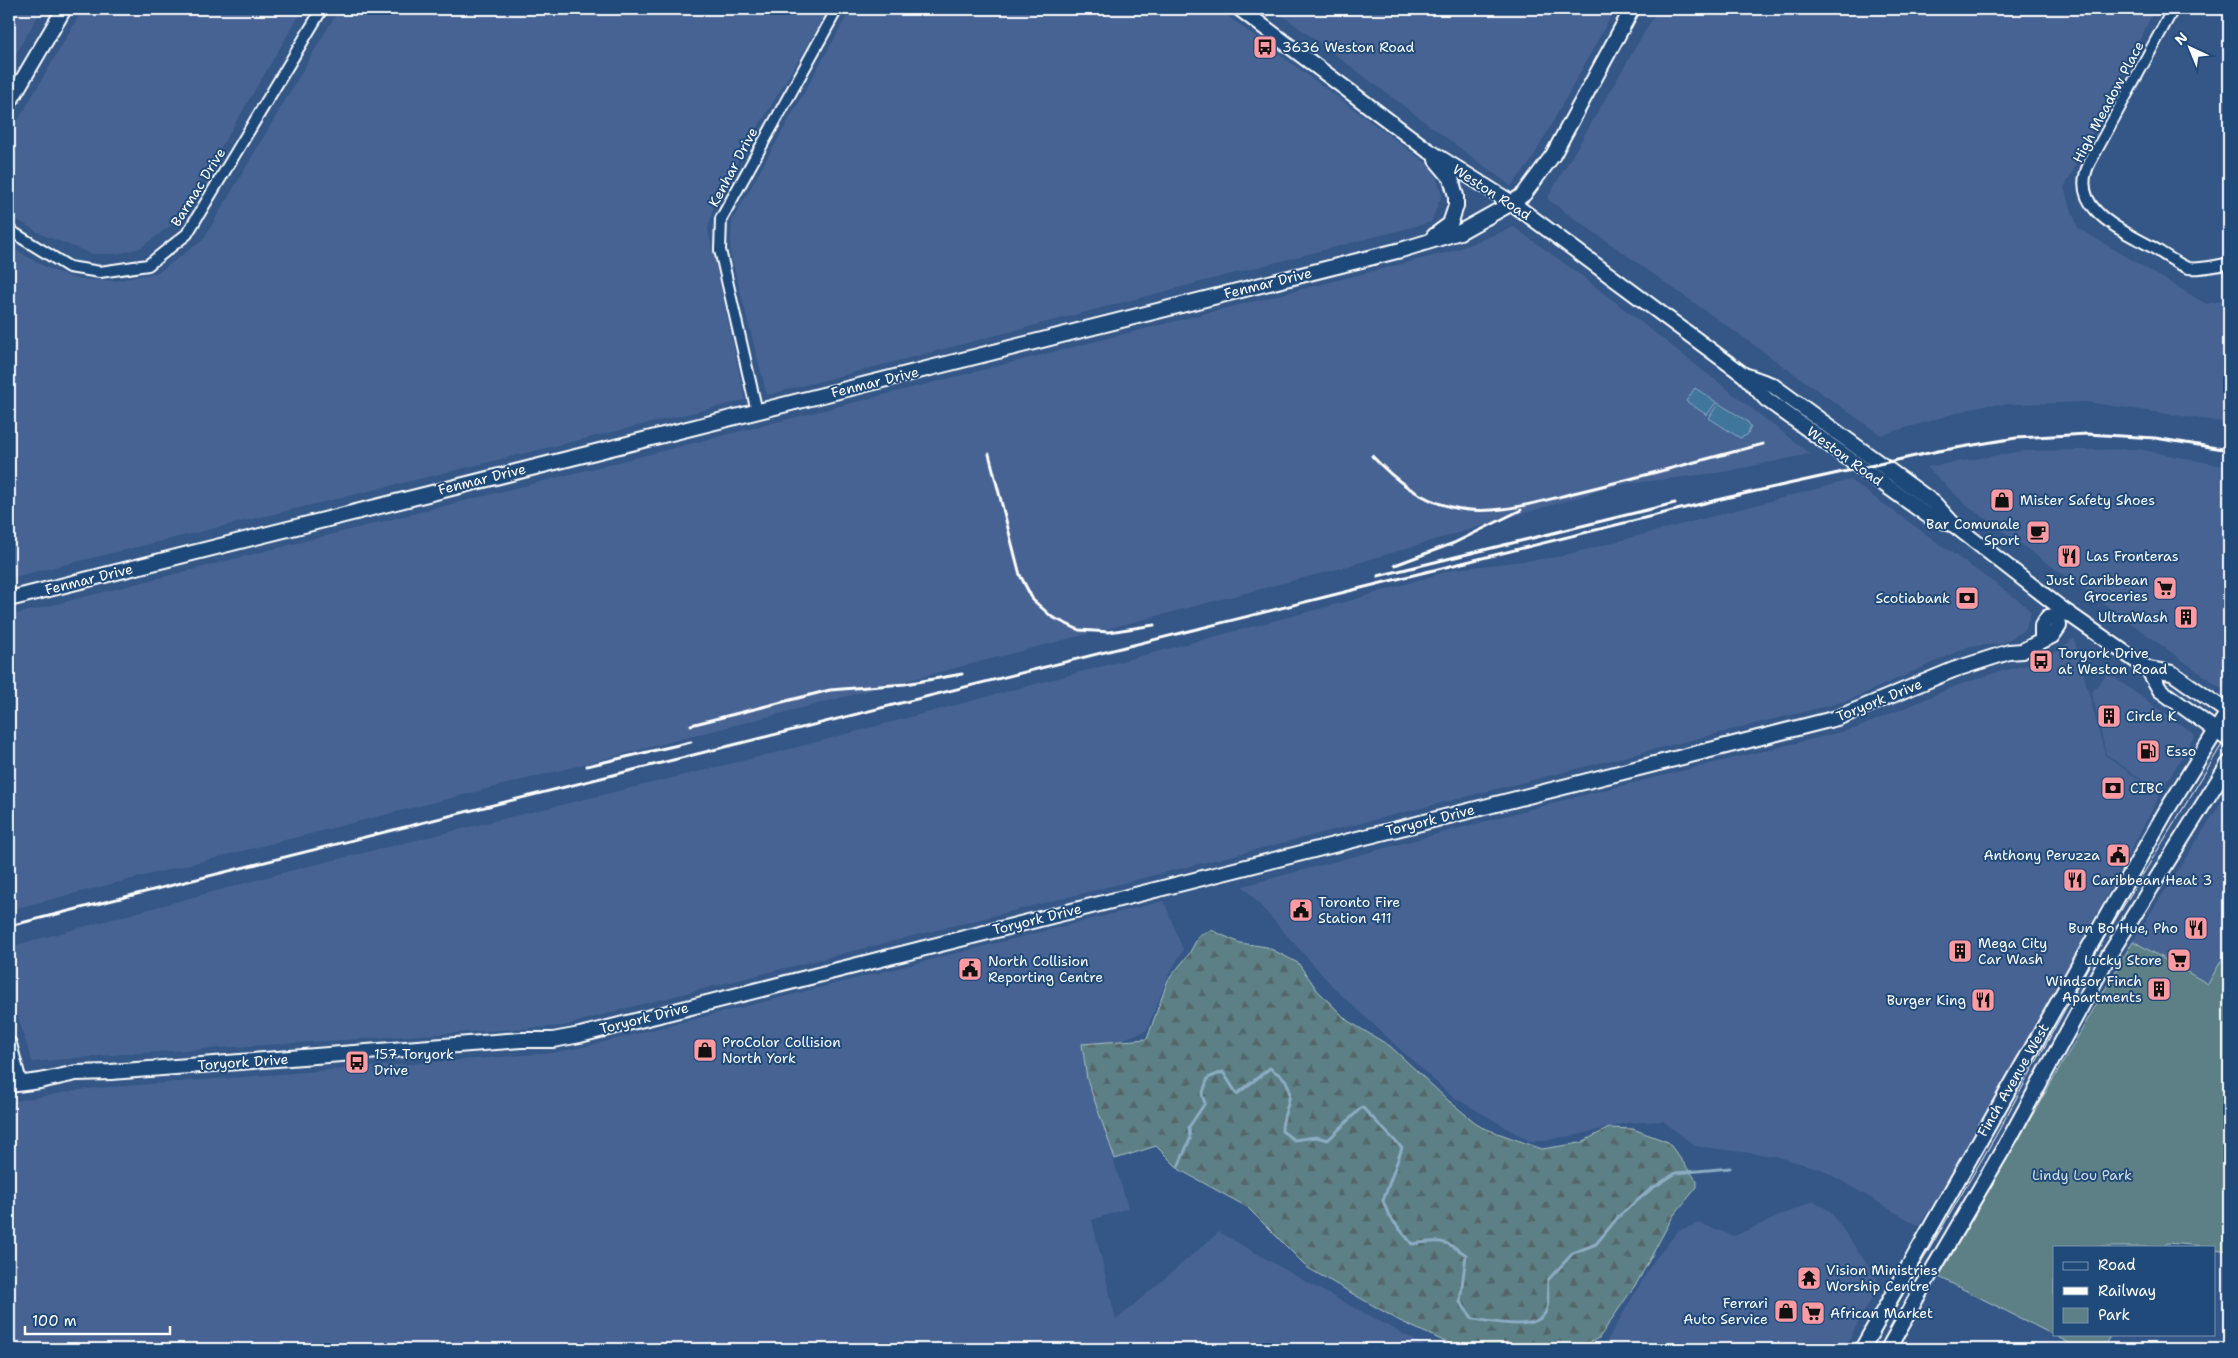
<svg xmlns="http://www.w3.org/2000/svg" width="2238" height="1358" font-family="'Shantell Sans',sans-serif">
<defs>
<pattern id="forest-firs" width="22" height="20" patternUnits="userSpaceOnUse" patternTransform="scale(1.25)"><rect width="22" height="20" fill="#5c8085"/><path d="M5 1l3.5 6h-7zM16 11l3.5 6h-7z" fill="#546668"/></pattern>
</defs>
<rect width="100%" height="100%" fill="#345787"/>
<filter id="ink" filterUnits="userSpaceOnUse"><feTurbulence type="fractalNoise" baseFrequency=".02" numOctaves="2"/><feDisplacementMap in="SourceGraphic" scale="10" xChannelSelector="R" yChannelSelector="G"/><feConvolveMatrix kernelMatrix="1 2 1 2 8 2 1 2 1" color-interpolation-filters="sRGB"/></filter>
<g filter="url(#ink)">
<!-- built -->
<g fill="#476493">
<path d="M9,9H42L9,65Z"/>
<path d="M83,9H303L177,221L140,248L117,254H92L43,235L9,215V136Z"/>
<path d="M339,9H829L715,199L708,230L745,400L9,578V246L47,268L76,279L115,281L159,272L203,240Z"/>
<path d="M851,9H1218L1433,168L1442,194L1431,222L767,395L730,252L732,221Z"/>
<path d="M1274,9H1615L1530,163L1511,186Z"/>
<path d="M1658,9H2155L2064,188L2078,228L2206,304L2229,300V423L2087,402L1984,405L1881,435L1547,199Z"/>
<path d="M1514,227L1583,277L1810,454L1723,472L1618,485L1334,570L546,774L9,910V616L1453,251Z"/>
<path d="M2138,449L2229,467V686L2221,688L1965,504L1927,467L2023,451Z"/>
<path d="M1850,480L2021,602L2031,612L2025,630L2001,644L1970,646L1850,700L623,1009L563,1026L123,1054L32,1062L9,987V947L297,869L775,753L1353,600L1455,569L1558,557Z"/>
<path d="M2074,638L2105,755L2160,795L2052,997L2043,1023L1919,1226L1821,1169L1774,1156L1695,1146L1663,1121L1627,1123L1577,1135L1531,1142L1450,1095L1336,990L1243,886L1572,798L1857,728L1956,686L1998,672L2044,661Z"/>
<path d="M2108,673L2195,735L2160,793L2106,754L2092,692Z"/>
<path d="M2229,790V947L2208,984L2133,941Z"/>
<path d="M1164,901L1183,950L1168,976L1147,1030L1082,1055L1128,1208L1092,1220L1116,1320L1219,1232L1310,1284L1431,1349H9V1102L86,1089L552,1053L584,1047Z"/>
<path d="M1814,1201L1830,1211L1880,1283L1844,1349H1597L1605,1345L1653,1262L1678,1231L1699,1223L1734,1236Z"/>
</g>
<!-- forest -->
<path fill="url(#forest-firs)" stroke="#aec0c2" d="M1211,930L1240,943L1267,947L1298,963L1318,991L1348,1021L1390,1046L1449,1101L1481,1127L1542,1149L1580,1143L1609,1128L1633,1129L1668,1142L1697,1181V1187L1673,1216L1638,1281L1599,1338L1575,1349H1461L1400,1321L1308,1268L1247,1207L1180,1170L1156,1146L1115,1159L1087,1079L1082,1044L1147,1039L1168,980L1189,954L1199,935Z"/>
<!-- park -->
<path fill="#5c8085" stroke="#aec0c2" d="M2133,941L2208,984L2229,947V1251L2214,1249V1247L2167,1243L2165,1247H2054V1334H2112L2104,1349H2081L1939,1277Z"/>
<!-- water -->
<g fill="#40759c" stroke="#8cacc4">
<path d="M1695,388L1716,402L1707,415L1686,401Z"/>
<path d="M1718,403L1747,421L1751,427L1747,435L1740,438L1709,418Z"/>
</g>
<g fill="none" stroke-linecap="round" stroke-linejoin="round">
<!-- stream -->
<path stroke="#8cacc4" stroke-width="3" d="M1178,1167L1190,1139L1189,1127L1205,1103L1202,1095L1208,1078L1223,1072L1237,1094L1270,1068C1274,1072 1283,1076 1286,1081C1296,1098 1281,1114 1282,1131L1294,1140L1316,1137L1328,1140L1362,1107L1402,1148L1383,1201L1389,1216L1412,1244C1438,1240 1445,1239 1466,1255L1460,1302L1473,1319C1492,1321 1541,1334 1547,1308C1549,1300 1547,1289 1548,1280L1573,1253L1596,1244L1619,1216L1651,1189L1676,1173L1730,1168"/>
<!-- street casing -->
<g stroke="#fff" stroke-width="14">
<g id="street">
<path d="M2173,9L2089,164C2068,209 2122,230 2152,247C2162,253 2180,266 2189,268C2198,270 2218,265 2227,264"/>
<path d="M9,230L69,267L100,272L148,265L187,234L322,9"/>
<path d="M757,412L720,250L721,219L837,9"/>
</g>
</g>
<!-- secondary casing -->
<g stroke="#fff" stroke-width="18">
<g id="secondary">
<path d="M1240,9L1426,149L1512,203L1744,375L1766,399L1927,515L1954,525"/>
<path d="M9,103L64,9"/>
<path d="M1434,236L1450,224L1456,206V196L1451,178L1436,160"/>
<path d="M1747,376L1772,385L1934,503L1954,525L2062,609L2148,669L2172,673L2229,713"/>
<path d="M9,599L1401,250L1460,232L1512,203L1524,194L1553,155L1632,9"/>
<path d="M2042,639V626L2048,617L2058,615"/>
<path d="M2148,669L2160,690L2229,740"/>
<path d="M9,1044L19,1082"/>
<path d="M9,1085L40,1081L76,1073L111,1072L521,1040H553L580,1035L1837,718L1953,670L2009,652L2022,651L2052,636L2059,626L2058,615"/>
<path d="M1862,1349L2165,813L2229,710"/>
<path d="M1888,1349L1922,1288L2012,1134L2109,955L2229,763"/>
</g>
</g>
<!-- street -->
<use href="#street" stroke="#1f4a7a" stroke-width="10"/>
<!-- secondary -->
<use href="#secondary" stroke="#1f4a7a" stroke-width="14"/>
<!-- tram -->
<path stroke="#fff" stroke-width="1" d="M1871,1349L1995,1137L2106,935L2229,733"/>
<!-- rail -->
<g stroke="#fff" stroke-width="3">
<path d="M989,454L1020,575L1033,600L1052,617L1079,630L1109,632L1154,625"/>
<path d="M1372,456C1395,480 1419,499 1451,507C1494,518 1540,501 1582,491C1643,476 1703,460 1763,444"/>
<path d="M1395,565L1454,543L1521,510"/>
<path d="M1378,576L1675,503"/>
<path d="M691,725L830,690L905,684L962,674"/>
<path d="M587,766L691,742"/>
<path d="M9,926L1357,589L1725,498L1938,451L2016,438L2087,434L2155,438L2229,450"/>
</g>
</g>
</g>
<!-- icons -->
<defs>
<g id="bus-square" transform="scale(1.25)"><rect x="-9" y="-9" width="18" height="18" rx="4" fill="#ff9aa2" stroke="#1f4a7a"/><path d="M-5-6H5V4H4V6H2V4H-2V6H-4V4H-5ZM-3.5-4V0h7V-4ZM-3.5 1.2v1.5H-2V1.2ZM2 1.2v1.5H3.5V1.2Z" fill="#111"/></g>
<g id="shop-square" transform="scale(1.25)"><rect x="-9" y="-9" width="18" height="18" rx="4" fill="#ff9aa2" stroke="#1f4a7a"/><path d="M-5-2.5h2.3a2.7 3.5 0 0 1 5.4 0H5L5.5 6h-11ZM-1.5-2.5h3a1.5 2.3 0 0 0-3 0Z" fill="#111"/></g>
<g id="cafe-square" transform="scale(1.25)"><rect x="-9" y="-9" width="18" height="18" rx="4" fill="#ff9aa2" stroke="#1f4a7a"/><path d="M-5.5-4.5H6V0H3Q3 3.5 0 3.5H-2.5Q-5.5 3.5-5.5 0ZM3-3.2v2h1.7v-2ZM-6 4.5H4V6H-6Z" fill="#111"/></g>
<g id="restaurant-square" transform="scale(1.25)"><rect x="-9" y="-9" width="18" height="18" rx="4" fill="#ff9aa2" stroke="#1f4a7a"/><path d="M-5-6h1v4h1v-4h1v4h1v-4h1v5L-1.5 .5V6h-2V.5L-5-1ZM5-6V6H3V1.5H1.5Q1.5-4 5-6Z" fill="#111"/></g>
<g id="supermarket-square" transform="scale(1.25)"><rect x="-9" y="-9" width="18" height="18" rx="4" fill="#ff9aa2" stroke="#1f4a7a"/><path d="M-6-5.5h2.5l.6 2H6L4.5 2H-2.5L-4.4-4H-6ZM-1.5 3.2a1.3 1.3 0 1 0 .1 0ZM3 3.2a1.3 1.3 0 1 0 .1 0Z" fill="#111"/></g>
<g id="bank-square" transform="scale(1.25)"><rect x="-9" y="-9" width="18" height="18" rx="4" fill="#ff9aa2" stroke="#1f4a7a"/><path d="M-6-4H6V4H-6ZM0-2.3a2.3 2.3 0 1 0 0 4.6a2.3 2.3 0 1 0 0-4.6Z" fill="#111"/></g>
<g id="building-square" transform="scale(1.25)"><rect x="-9" y="-9" width="18" height="18" rx="4" fill="#ff9aa2" stroke="#1f4a7a"/><path d="M-4-6H4V6H1V3H-1V6H-4ZM-2.5-4.3h1.7v1.8h-1.7ZM.8-4.3h1.7v1.8H.8ZM-2.5-1h1.7V.8h-1.7ZM.8-1h1.7V.8H.8Z" fill="#111"/></g>
<g id="fuel-square" transform="scale(1.25)"><rect x="-9" y="-9" width="18" height="18" rx="4" fill="#ff9aa2" stroke="#1f4a7a"/><path d="M-5.5-6h7V0h2V4h1.3V-2.5L3-4.5l.8-.8L6-3V5H2.5V1h-1V6h-7ZM-4.2-4.7v3.2H.2V-4.7Z" fill="#111"/></g>
<g id="civic-square" transform="scale(1.25)"><rect x="-9" y="-9" width="18" height="18" rx="4" fill="#ff9aa2" stroke="#1f4a7a"/><path d="M-.6-6.5H3V-4.5H.6V-3L4-1V1h2V6H-6V1h2V-1L-.6-3ZM-1.2 2.5V6h2.4V2.5Z" fill="#111"/></g>
<g id="temple-square" transform="scale(1.25)"><rect x="-9" y="-9" width="18" height="18" rx="4" fill="#ff9aa2" stroke="#1f4a7a"/><path d="M0-6L5-2H3V0L6.5 2.5H4V6H1.5V3h-3V6H-4V2.5H-6.5L-3 0V-2H-5Z" fill="#111"/></g>
</defs>
<g fill-rule="evenodd">
<use href="#bus-square" x="1265" y="47"/>
<use href="#shop-square" x="2002" y="500"/>
<use href="#cafe-square" x="2038" y="532"/>
<use href="#restaurant-square" x="2069" y="556"/>
<use href="#supermarket-square" x="2165" y="588"/>
<use href="#bank-square" x="1967" y="598"/>
<use href="#building-square" x="2186" y="617"/>
<use href="#bus-square" x="2041" y="661"/>
<use href="#building-square" x="2109" y="716"/>
<use href="#fuel-square" x="2148" y="751"/>
<use href="#bank-square" x="2113" y="788"/>
<use href="#civic-square" x="2118" y="855"/>
<use href="#restaurant-square" x="2075" y="880"/>
<use href="#civic-square" x="1301" y="910"/>
<use href="#restaurant-square" x="2196" y="928"/>
<use href="#building-square" x="1960" y="951"/>
<use href="#supermarket-square" x="2179" y="960"/>
<use href="#civic-square" x="970" y="969"/>
<use href="#building-square" x="2159" y="989"/>
<use href="#restaurant-square" x="1983" y="1000"/>
<use href="#shop-square" x="705" y="1050"/>
<use href="#bus-square" x="357" y="1062"/>
<use href="#temple-square" x="1809" y="1278"/>
<use href="#shop-square" x="1786" y="1311"/>
<use href="#supermarket-square" x="1813" y="1313"/>
</g>
<g text-anchor="middle" dominant-baseline="central" stroke-width="4" stroke-linejoin="round" paint-order="stroke">
<!-- poi labels -->
<g font-size="14" fill="#fff" stroke="#1f4a7a" text-anchor="start">
<text x="1282" y="47">3636 Weston Road</text>
<text x="2020" y="500">Mister Safety Shoes</text>
<text x="2020" y="524" text-anchor="end">Bar Comunale<tspan x="2020" dy="16">Sport</tspan></text>
<text x="2086" y="556">Las Fronteras</text>
<text x="2148" y="580" text-anchor="end">Just Caribbean<tspan x="2148" dy="16">Groceries</tspan></text>
<text x="1950" y="598" text-anchor="end">Scotiabank</text>
<text x="2168" y="617" text-anchor="end">UltraWash</text>
<text x="2058" y="653">Toryork Drive<tspan x="2058" dy="16">at Weston Road</tspan></text>
<text x="2126" y="716">Circle K</text>
<text x="2166" y="751">Esso</text>
<text x="2130" y="788">CIBC</text>
<text x="2100" y="855" text-anchor="end">Anthony Peruzza</text>
<text x="2092" y="880">Caribbean Heat 3</text>
<text x="1318" y="902">Toronto Fire<tspan x="1318" dy="16">Station 411</tspan></text>
<text x="2178" y="928" text-anchor="end">Bun Bo Hue, Pho</text>
<text x="1978" y="943">Mega City<tspan x="1978" dy="16">Car Wash</tspan></text>
<text x="2162" y="960" text-anchor="end">Lucky Store</text>
<text x="988" y="961">North Collision<tspan x="988" dy="16">Reporting Centre</tspan></text>
<text x="2142" y="981" text-anchor="end">Windsor Finch<tspan x="2142" dy="16">Apartments</tspan></text>
<text x="1966" y="1000" text-anchor="end">Burger King</text>
<text x="722" y="1042">ProColor Collision<tspan x="722" dy="16">North York</tspan></text>
<text x="374" y="1054">157 Toryork<tspan x="374" dy="16">Drive</tspan></text>
<text x="1826" y="1270">Vision Ministries<tspan x="1826" dy="16">Worship Centre</tspan></text>
<text x="1768" y="1303" text-anchor="end">Ferrari<tspan x="1768" dy="16">Auto Service</tspan></text>
<text x="1830" y="1313">African Market</text>
</g>
<!-- street labels -->
<g font-size="14" fill="#fff" stroke="#1f4a7a">
<text transform="translate(2108 102) rotate(-62)">High Meadow Place</text>
<text transform="translate(733 167) rotate(-62)">Kenhar Drive</text>
<text transform="translate(198 187) rotate(-58)">Barmac Drive</text>
<text transform="translate(1492 192) rotate(33)">Weston Road</text>
<text transform="translate(1268 283) rotate(-14)">Fenmar Drive</text>
<text transform="translate(875 382) rotate(-14)">Fenmar Drive</text>
<text transform="translate(1845 456) rotate(36)">Weston Road</text>
<text transform="translate(482 479) rotate(-14)">Fenmar Drive</text>
<text transform="translate(89 579) rotate(-14)">Fenmar Drive</text>
<text transform="translate(1879 700) rotate(-22)">Toryork Drive</text>
<text transform="translate(1430 820) rotate(-14)">Toryork Drive</text>
<text transform="translate(1037 919) rotate(-14)">Toryork Drive</text>
<text transform="translate(644 1018) rotate(-14)">Toryork Drive</text>
<text transform="translate(243 1062) rotate(-4)">Toryork Drive</text>
<text transform="translate(2013 1080) rotate(-60)">Finch Avenue West</text>
</g>
<!-- park labels -->
<g font-size="14" fill="#d6dfe0" stroke="#1f4a7a">
<text x="2082" y="1175">Lindy Lou Park</text>
</g>
</g>
<!-- margin -->
<rect width="2238" height="1358" fill="none" stroke="#1f4a7a" stroke-width="30"/>
<rect x="15" y="15" width="2208" height="1328" fill="none" stroke="#fff" stroke-width="2" filter="url(#ink)"/>
<!-- legend -->
<rect x="2053" y="1246" width="162" height="90" fill="#1f4a7a" stroke="#7992af"/>
<rect x="2063" y="1262" width="25" height="8" fill="#1f4a7a" stroke="#7992af"/>
<text x="2098" y="1270" font-size="15" fill="#ffffff">Road</text>
<rect x="2063" y="1287" width="25" height="8" fill="#ffffff" stroke="#7992af"/>
<text x="2098" y="1296" font-size="15" fill="#ffffff">Railway</text>
<rect x="2063" y="1308" width="25" height="15" fill="#5c8085" stroke="#7992af"/>
<text x="2098" y="1320" font-size="15" fill="#ffffff">Park</text>
<!-- north arrow -->
<g transform="translate(2190 48) rotate(316)" stroke="#1f4a7a" stroke-width="4" paint-order="stroke">
<path d="M0-4L9 19L0 12L-9 19Z" fill="#ffffff"/>
<text y="-8" font-size="14" font-weight="bold" text-anchor="middle" fill="#ffffff">N</text>
</g>
<!-- scale -->
<path d="M25 1326v8h145v-8" fill="none" stroke="#ffffff" stroke-width="2.5"/>
<text x="32" y="1326" font-size="15" fill="#ffffff" stroke="#1f4a7a" stroke-width="4" paint-order="stroke">100 m</text>
</svg>
